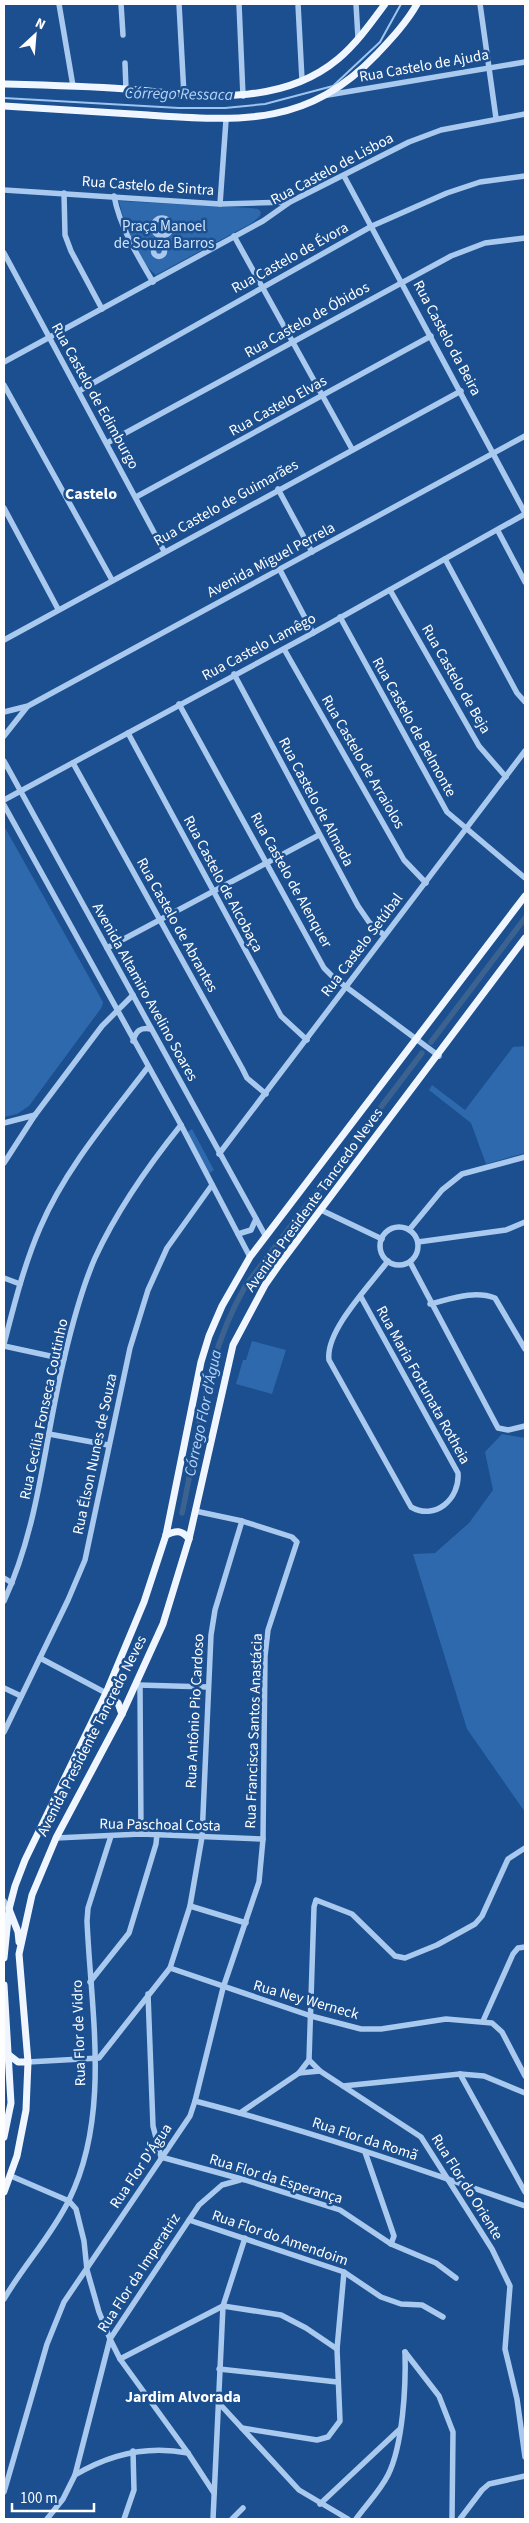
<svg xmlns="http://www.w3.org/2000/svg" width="529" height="2523" font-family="'Source Sans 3',sans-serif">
<rect width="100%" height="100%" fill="#1b4f8f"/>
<!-- green -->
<g fill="#2e69ad">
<path d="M119,201L251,208L258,209L261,212L260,216L252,223L156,275C135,259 125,226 119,201Z"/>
<path d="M4,826L103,1002L102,1007L29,1106L17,1114L4,1117Z"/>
<path d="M525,1046V1153L486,1164L471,1123L429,1090L432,1085L465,1110L513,1047Z"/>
<path d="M192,1129L214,1170L208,1174L186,1133Z"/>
<path d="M252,1341L286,1350L272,1394L236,1384L243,1360H246Z"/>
<path d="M502,1434L525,1438V1812L467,1729L413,1554L435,1553L469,1523L493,1490L485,1452Z"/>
</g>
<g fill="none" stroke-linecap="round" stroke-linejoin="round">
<!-- stream -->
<path stroke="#9cc4f0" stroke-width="2" d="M4,98L179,108H225L265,104L333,86L380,42L401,4"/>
<!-- canal -->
<g stroke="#3c6290" stroke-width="5.5">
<path d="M431,1042L525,918"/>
<path d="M182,1513C200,1432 203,1359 246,1285L422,1053"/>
</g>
<!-- minor -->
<g stroke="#a9c9ee" stroke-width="5.5">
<path d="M59,4L73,86"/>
<path d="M121,4L123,35"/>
<path d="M179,4L184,95"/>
<path d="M239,4L243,96"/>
<path d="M298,4L302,80"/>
<path d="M356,4L358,38"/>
<path d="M480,4L496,118"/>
<path d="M125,63L126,89"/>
<path d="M328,95L525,62"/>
<path d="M344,176L525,513"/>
<path d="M4,190L220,204L289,202"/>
<path d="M64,193L65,235L71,251L102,309"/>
<path d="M114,196C120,227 137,255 153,282"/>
<path d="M220,204L226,120"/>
<circle cx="162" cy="227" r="9"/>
<path d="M234,236L352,449"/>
<circle cx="159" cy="251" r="5.5"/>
<path d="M4,253L164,551"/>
<path d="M4,362L263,221L290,202L409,142L441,130L525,114"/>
<path d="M4,385L112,580"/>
<path d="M79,391L372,226L447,193L480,182L525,176"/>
<path d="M107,443L451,256L485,243L525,238"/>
<path d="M278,489L312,552"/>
<path d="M136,497L431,336"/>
<path d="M4,508L58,609"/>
<path d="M498,531L525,582"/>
<path d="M445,559L517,693L525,702"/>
<path d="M280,570L313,633"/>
<path d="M390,590L479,746L506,777"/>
<path d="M340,617L447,812L525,878"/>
<path d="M4,640L461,391"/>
<path d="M284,649L404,860L426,883"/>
<path d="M234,674L358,906L369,922L384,935"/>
<path d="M179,704L324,968L334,978L439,1056"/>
<path d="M4,712L28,706L525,436"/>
<path d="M128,733L281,1016L307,1040"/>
<path d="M4,736L27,707"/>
<path d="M4,761L265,1235"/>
<path d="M73,763L242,1068L247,1078L266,1094"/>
<path d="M4,800L313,633L525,514"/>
<path d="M4,805L181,1125L250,1257"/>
<path d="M107,948L319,835"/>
<path d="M133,1041C136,1031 140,1027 151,1029"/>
<path d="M4,1123L35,1115"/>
<path d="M219,1154L525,751"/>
<path d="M4,1163L35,1115L102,1026L133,995"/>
<path d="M321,1210L382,1239"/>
<circle cx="399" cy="1246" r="19"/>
<path d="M409,1230L442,1190L462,1174L525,1157"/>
<path d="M238,1234L251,1230L256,1219"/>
<path d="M418,1242L506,1230L525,1222"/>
<path d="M410,1262L498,1428L508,1430L525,1426"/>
<path d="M4,1278L20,1284"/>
<path d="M361,1297L458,1473C460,1499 435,1521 411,1507L329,1360C325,1331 370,1285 388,1261"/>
<path d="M430,1304C451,1299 474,1290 495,1298L525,1349"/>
<path d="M4,1344C14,1305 24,1265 40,1228C65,1169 109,1118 148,1067"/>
<path d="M4,1346L64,1359"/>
<path d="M49,1434L108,1445"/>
<path d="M4,1578L12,1583"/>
<path d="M4,1601C40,1523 44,1441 64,1359C72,1325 81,1290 95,1258C117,1210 148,1166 181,1125"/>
<path d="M40,1658L106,1693"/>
<path d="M138,1685L208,1687"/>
<path d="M140,1686L141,1834"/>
<path d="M4,1688L21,1696"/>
<path d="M4,1732L68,1600L85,1560L130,1348L148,1290L167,1248L212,1185"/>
<path d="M56,1838L141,1834L263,1839"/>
<path d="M4,1901L9,1909"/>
<path d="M190,1906L246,1923"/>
<path d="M170,1968L311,2016L361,2029H381L446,2019L492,2023L502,2032L525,2076"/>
<path d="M90,1982L129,1933L156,1844L157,1834"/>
<path d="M148,1994L153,2126L161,2157L245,2180L340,2210L391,2244L436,2263L456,2278"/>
<path d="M483,2021L513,1954L518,1948L525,1947"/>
<path d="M309,2060L320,2071L421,2137L492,2249L510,2286L505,2349L517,2399L525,2457"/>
<path d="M28,2062L99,2058L170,1968L190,1906L202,1837L211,1635L215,1610L242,1521"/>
<path d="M299,2073L309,2060L314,1907L316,1900L352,1914L395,1956L405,1958L437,1945L475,1924L482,1916L508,1859L525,1848"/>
<path d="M460,2074L525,2192"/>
<path d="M343,2086L460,2074L484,2076L525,2093"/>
<path d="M195,2101C307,2130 417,2168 525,2206"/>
<path d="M240,2113L299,2073L320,2071"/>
<path d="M365,2152L394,2236L391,2244"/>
<path d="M11,2176L69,2201L76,2209L84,2241L87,2270L99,2312L110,2339L120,2359L188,2453L214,2493"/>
<path d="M189,2220L344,2272L381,2297L401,2304L422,2305L443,2317"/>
<path d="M4,2299C24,2265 52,2235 69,2200C111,2115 91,2012 87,1921L88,1908L111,1836"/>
<path d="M405,2352L439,2396L453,2432L452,2519"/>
<path d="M120,2359L223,2306L281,2315L306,2328L337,2349"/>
<path d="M219,2369L337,2382"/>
<path d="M217,2401L299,2490L348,2519"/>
<path d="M242,2428L317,2440L328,2437L340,2421L337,2349L344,2272"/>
<path d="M75,2475C110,2454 147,2445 188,2453"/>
<path d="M4,2492L47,2344L64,2302L190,2116L195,2101L223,1988L259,1882L263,1839L265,1656L268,1630L297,1542L292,1537L242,1521L195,1511"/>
<path d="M320,2504L400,2429"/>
<path d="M47,2519L63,2499L75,2475L110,2339L199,2205L222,2185L240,2180"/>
<path d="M124,2519L134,2490L133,2451"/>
<path d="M213,2519L223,2306L245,2238"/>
<path d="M232,2519L243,2508"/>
<path d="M356,2519C366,2505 380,2491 388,2475C403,2445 406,2386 405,2352"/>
<path d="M460,2519L482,2490L489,2484L525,2476"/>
</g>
<!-- major -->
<g stroke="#f0f6ff" stroke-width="7">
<path d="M4,84C44,85 85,86 126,89C197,95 278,109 338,59C356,44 371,23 385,4"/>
<path d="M4,106C52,109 100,112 148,115C242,121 307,127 377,54C391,39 407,22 417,4"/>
<path d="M166,1535C176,1530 182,1530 189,1539"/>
<path d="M106,1693L118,1703L122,1714"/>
<path d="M9,1909L18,1932L19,1942"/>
<path d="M4,1958L9,1909L15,1886L25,1860L106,1693L144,1602L166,1535L201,1362L209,1336L222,1306L250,1257L525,896"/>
<path d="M4,1985L11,2103L4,2137"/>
<path d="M9,2055L18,2062H28"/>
<path d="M4,2192L17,2156L26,2110L28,2062L19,1954L32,1895L56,1838L122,1714L163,1624L189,1539L233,1345L265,1285L279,1265L525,938"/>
</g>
</g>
<g text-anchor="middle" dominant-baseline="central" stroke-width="5" stroke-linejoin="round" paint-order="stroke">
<!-- street labels -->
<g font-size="15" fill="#fff" stroke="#1b4f8f">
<text transform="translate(424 66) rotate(-10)">Rua Castelo de Ajuda</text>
<text transform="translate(332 169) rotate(-28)">Rua Castelo de Lisboa</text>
<text transform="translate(148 186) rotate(4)">Rua Castelo de Sintra</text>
<text transform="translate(290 258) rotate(-29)">Rua Castelo de Évora</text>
<text transform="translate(307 320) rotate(-29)">Rua Castelo de Óbidos</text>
<text transform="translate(447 338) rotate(62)">Rua Castelo da Beira</text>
<text transform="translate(95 396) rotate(61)">Rua Castelo de Edimburgo</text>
<text transform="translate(278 406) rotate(-29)">Rua Castelo Elvas</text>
<text transform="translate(226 503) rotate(-29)">Rua Castelo de Guimarães</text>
<text transform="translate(271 560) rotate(-28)">Avenida Miguel Perrela</text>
<text transform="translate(259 647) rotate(-28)">Rua Castelo Lamêgo</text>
<text transform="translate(456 679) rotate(60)">Rua Castelo de Beja</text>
<text transform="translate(414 727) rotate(61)">Rua Castelo de Belmonte</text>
<text transform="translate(363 762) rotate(60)">Rua Castelo de Arraiolos</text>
<text transform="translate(316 802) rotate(62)">Rua Castelo de Almada</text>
<text transform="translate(291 880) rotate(61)">Rua Castelo de Alenquer</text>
<text transform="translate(223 884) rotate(62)">Rua Castelo de Alcobaça</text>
<text transform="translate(177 925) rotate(61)">Rua Castelo de Abrantes</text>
<text transform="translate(362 945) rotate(-53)">Rua Castelo Setúbal</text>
<text transform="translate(145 992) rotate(61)">Avenida Altamiro Avelino Soares</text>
<text transform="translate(314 1200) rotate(-54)">Avenida Presidente Tancredo Neves</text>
<text transform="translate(423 1385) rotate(61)">Rua Maria Fortunata Rotheia</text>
<text transform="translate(44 1409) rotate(-78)">Rua Cecília Fonseca Coutinho</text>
<text transform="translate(95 1454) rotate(-78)">Rua Élson Nunes de Souza</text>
<text transform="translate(195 1711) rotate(-87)">Rua Antônio Pio Cardoso</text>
<text transform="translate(254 1731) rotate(-88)">Rua Francisca Santos Anastácia</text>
<text transform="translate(92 1736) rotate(-63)">Avenida Presidente Tancredo Neves</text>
<text transform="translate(160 1825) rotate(1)">Rua Paschoal Costa</text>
<text transform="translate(306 2000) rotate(16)">Rua Ney Werneck</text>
<text transform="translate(79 2033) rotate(-92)">Rua Flor de Vidro</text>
<text transform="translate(365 2139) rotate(18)">Rua Flor da Romã</text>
<text transform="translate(141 2166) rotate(-56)">Rua Flor D'Água</text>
<text transform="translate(276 2179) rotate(17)">Rua Flor da Esperança</text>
<text transform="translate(467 2187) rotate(58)">Rua Flor do Oriente</text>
<text transform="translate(280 2238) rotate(19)">Rua Flor do Amendoim</text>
<text transform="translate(139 2273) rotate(-57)">Rua Flor da Imperatriz</text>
</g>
<!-- park labels -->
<g font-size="15" fill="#cfe3fa" stroke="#1b4f8f">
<text x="164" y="226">Praça Manoel<tspan x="164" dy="17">de Souza Barros</tspan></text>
</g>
<!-- water labels -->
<g font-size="16" font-style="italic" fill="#b5d3f5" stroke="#1b4f8f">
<text transform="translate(179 94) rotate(1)">Córrego Ressaca</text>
<text transform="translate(203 1413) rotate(-78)">Córrego Flor d'Água</text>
</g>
<!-- neighbourhood labels -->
<g font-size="16" font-weight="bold" fill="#fff" stroke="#1b4f8f">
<text x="91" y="494">Castelo</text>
<text x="183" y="2397">Jardim Alvorada</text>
</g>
</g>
<!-- border -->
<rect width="529" height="2523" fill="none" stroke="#ffffff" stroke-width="10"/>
<!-- north arrow -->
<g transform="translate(35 35) rotate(26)" stroke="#1b4f8f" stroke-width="4" paint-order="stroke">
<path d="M0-4L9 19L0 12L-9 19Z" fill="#ffffff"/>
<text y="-8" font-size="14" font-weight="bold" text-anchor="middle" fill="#ffffff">N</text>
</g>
<!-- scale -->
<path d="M12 2503v8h82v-8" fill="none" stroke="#ffffff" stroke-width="2.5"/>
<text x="20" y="2503" font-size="15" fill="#ffffff" stroke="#1b4f8f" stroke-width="4" paint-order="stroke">100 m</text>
</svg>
